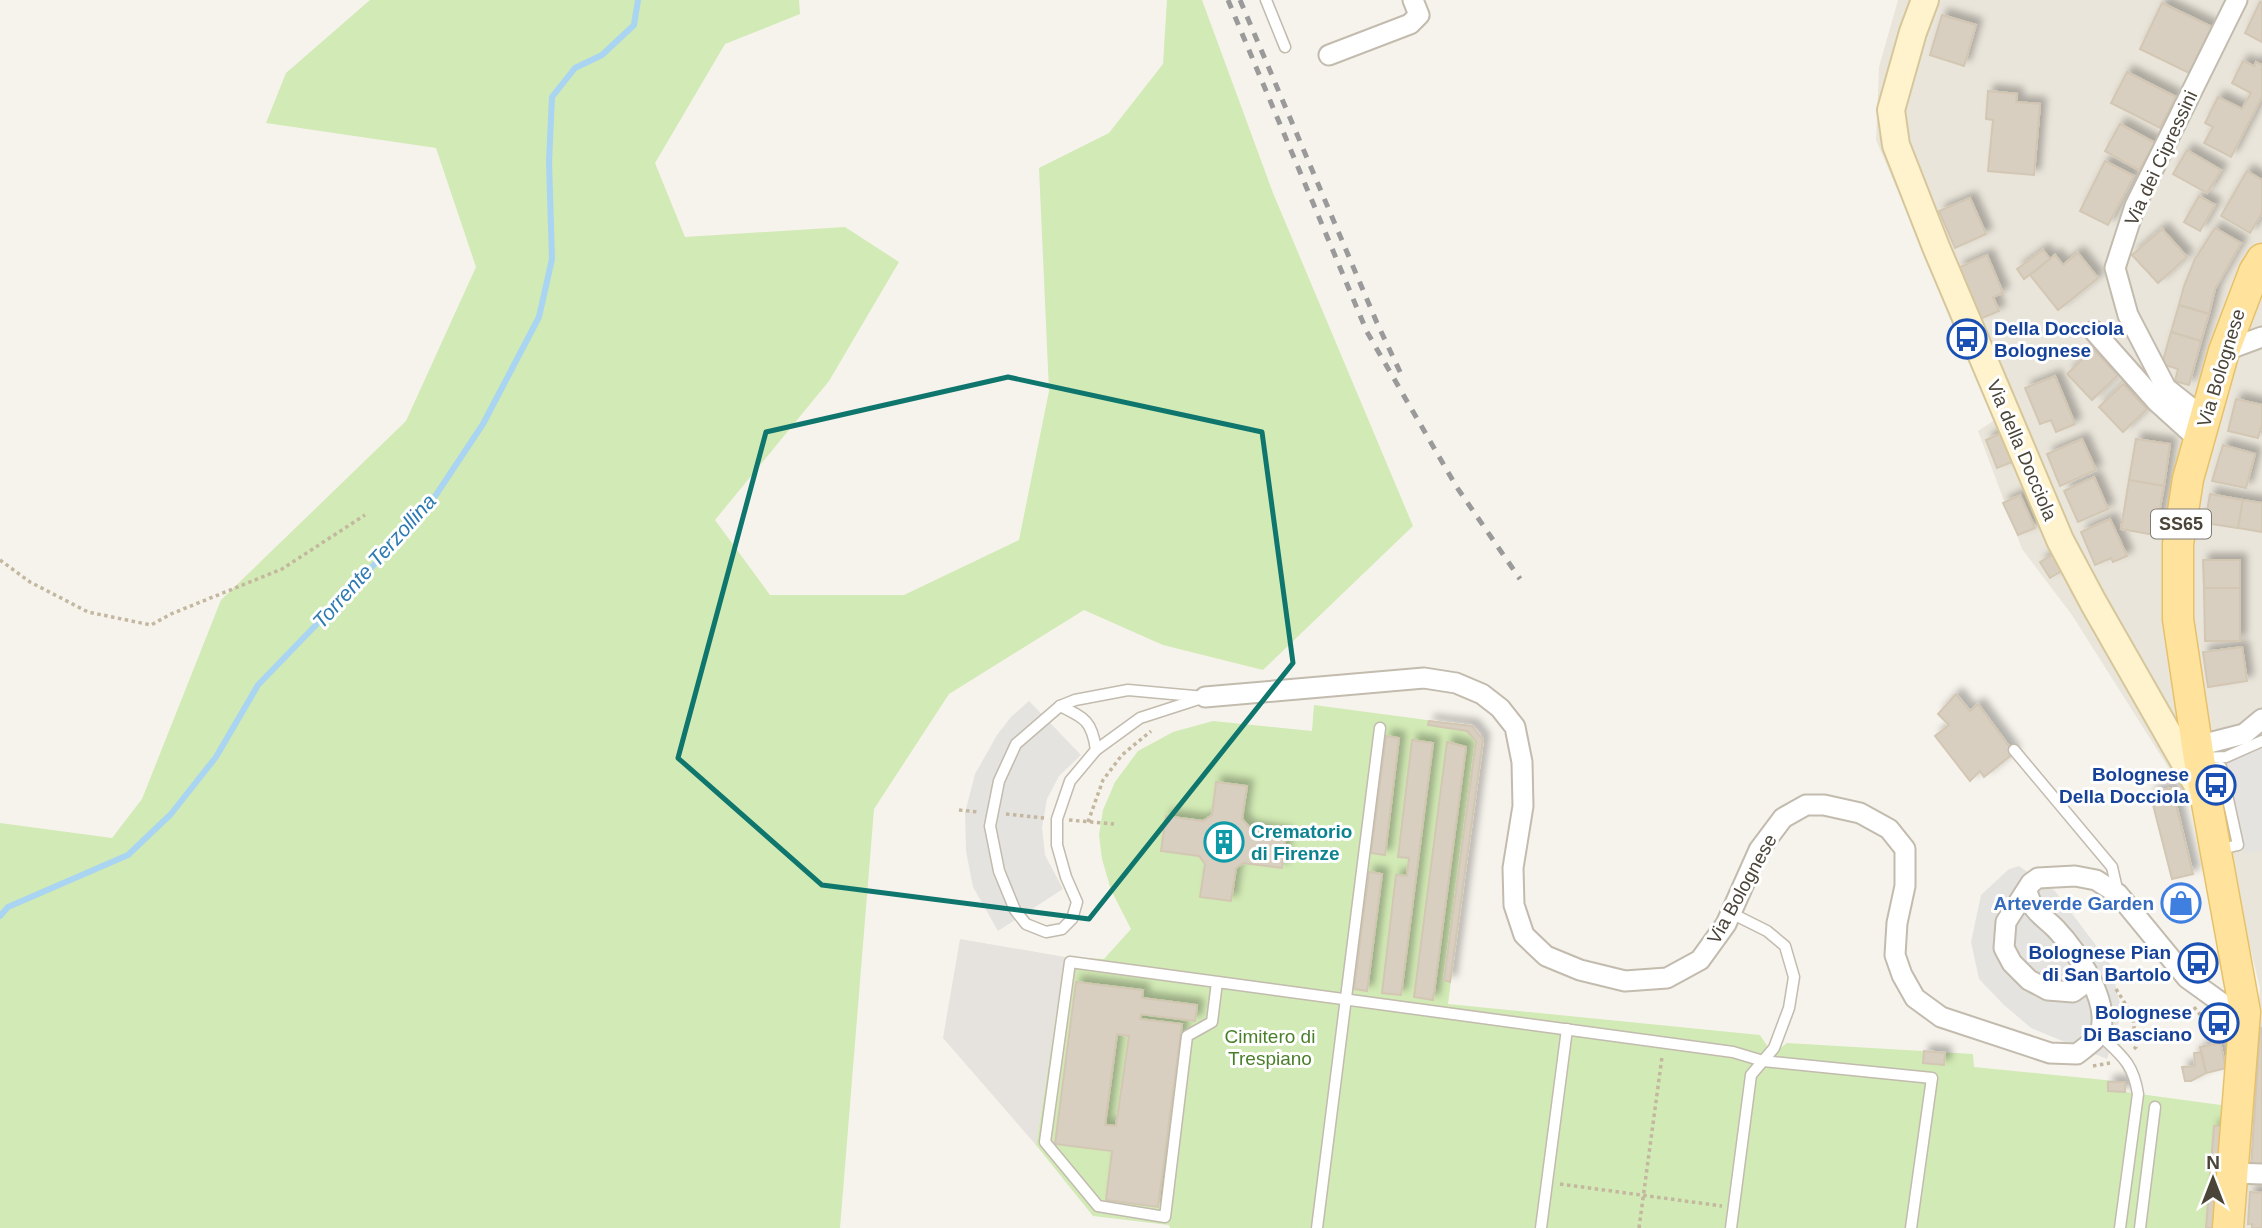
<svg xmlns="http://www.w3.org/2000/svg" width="2262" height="1228" font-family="Helvetica,sans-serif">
<defs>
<filter id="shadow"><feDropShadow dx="6" dy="-6" stdDeviation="3.5" flood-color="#0004"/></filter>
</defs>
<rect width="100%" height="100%" fill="#f6f3ec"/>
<!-- residential -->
<path fill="#eae5da" d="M1898,0H2262V1228H2239L2260,988L2230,865L2072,615L2022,549L1978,431L1996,419L1876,140L1879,67Z"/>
<!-- industrial -->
<path fill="#e6e2dd" d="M960,939L1065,957L1036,1145L943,1038Z"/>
<!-- green -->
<g fill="#d2eab5">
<path d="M370,0H799L800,14L725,44L655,163L685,237L845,227L899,262L829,381L715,520L770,595H904L1019,540L1049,391L1039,168L1109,133L1163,64L1167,0H1202L1273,193L1413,526L1263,670L1163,645L1084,610L949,694L874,809L840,1228H0V823L112,838L142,799L221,600L406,421L476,267L436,148L266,123L286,73Z"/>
<path d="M1314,705L1472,726L1483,740L1448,1004L1760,1035L1768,1047L1779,1049L1787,1043L1973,1054L1974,1067L2125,1082V1092L2228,1106L2215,1228H1170L1169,1225L1093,1216L1036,1145L1065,957L1104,959L1131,929L1111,890L1102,859L1099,835L1103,810L1115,782L1138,751L1173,732L1213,721L1312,731Z"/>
</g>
<!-- parking -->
<g fill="#e5e3e0">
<path d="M1029,701L1081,755L1059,776L1047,799L1042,827L1045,855L1063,889L998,931L973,887L966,851L965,813L975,774L997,735L1011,717Z"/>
<path d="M2262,735V851L2244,854L2225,752Z"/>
<path d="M2019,866L2055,891L2110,964L2122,1012L2107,1059L2031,1028L2004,1005L1979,979L1971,942L1981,895L2009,869Z"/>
</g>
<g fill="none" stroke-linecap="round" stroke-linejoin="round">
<!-- stream -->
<path stroke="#a9d4f2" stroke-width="6" d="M0,916L8,907L128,855L171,814L216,757L258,685L424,513L483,424L539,317L552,259L549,162L552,97L575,68L602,55L634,25L638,0"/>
</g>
<!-- building -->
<g fill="#d8cfc1" stroke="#d3c7b4" stroke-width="2" fill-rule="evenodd" filter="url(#shadow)">
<path d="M2260,2L2262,3V42L2245,33Z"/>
<path d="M2162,3L2212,27L2189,73L2140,49Z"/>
<path d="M1942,15L1976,25L1964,66L1930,55Z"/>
<path d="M2243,61L2254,66L2256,62L2262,65V97L2231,157L2204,143L2213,127L2205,123L2218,97L2242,109L2251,93L2232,83Z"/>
<path d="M2127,72L2176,97L2160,128L2111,103Z"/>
<path d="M1988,91L2017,94L2016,102L2040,104L2034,175L1988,171L1993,120L1986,119Z"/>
<path d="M2120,124L2155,143L2139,170L2105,151Z"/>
<path d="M2187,150L2221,170L2207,193L2173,174Z"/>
<path d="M2105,161L2134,176L2108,225L2080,211Z"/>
<path d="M2247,171L2262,180V213L2250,233L2221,216Z"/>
<path d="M2199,196L2215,205L2200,231L2184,222Z"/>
<path d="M1970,198L1986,234L1955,248L1939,211Z"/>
<path d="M2215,228L2241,243L2215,289L2209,314L2179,305L2184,286L2195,259Z"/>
<path d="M2162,229L2187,257L2158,283L2132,255Z"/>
<path d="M2043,250L2050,259L2024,279L2017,269Z"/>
<path d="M2078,253L2098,278L2058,310L2030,275L2055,255L2063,265Z"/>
<path d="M1987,255L2003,293L1993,297L1999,311L1980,319L1958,268Z"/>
<path d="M2179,305L2209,314L2201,341L2171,332Z"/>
<path d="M2171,332L2201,341L2189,385L2175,381L2178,369L2162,364Z"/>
<path d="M2093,349L2118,375L2092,400L2067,374Z"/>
<path d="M2055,376L2075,424L2056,432L2051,420L2040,424L2025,388Z"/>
<path d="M2123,384L2147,409L2123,432L2099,407Z"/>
<path d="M2236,399L2262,405V424L2258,438L2228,431Z"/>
<path d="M2001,433L2012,462L1997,468L1986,440Z"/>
<path d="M2082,439L2096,470L2060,486L2047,454Z"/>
<path d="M2136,439L2170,444L2164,486L2129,480Z"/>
<path d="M2223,445L2255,454L2246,488L2212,481Z"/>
<path d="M2094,477L2108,509L2078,522L2064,491Z"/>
<path d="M2129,480L2164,486L2155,535L2121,529Z"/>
<path d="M2210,494L2243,500L2238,528L2205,523Z"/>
<path d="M2020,495L2035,528L2018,535L2003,503Z"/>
<path d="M2243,500L2262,503V532L2238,528Z"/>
<path d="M2110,519L2127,556L2113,562L2111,558L2095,565L2081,532Z"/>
<path d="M2054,554L2063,570L2050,578L2040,562Z"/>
<path d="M2203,560H2240V588H2204Z"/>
<path d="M2204,588H2240V641H2205Z"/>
<path d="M2242,647L2247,681L2208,687L2203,652Z"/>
<path d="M1956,694L1970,711L1978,704L2014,753L1984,777L1980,771L1970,781L1935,736L1949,725L1938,714Z"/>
<path d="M1429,721L1472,726L1483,740L1450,982L1444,980L1476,741L1467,731L1428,725Z"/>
<path d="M1386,736L1399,738L1385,855L1371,853Z"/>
<path d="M1412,740L1433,743L1401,995L1382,993L1396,875L1407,876L1409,858L1398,857Z"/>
<path d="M1447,742L1466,747L1433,1000L1414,997Z"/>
<path d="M1216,782L1247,786L1242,819L1249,827L1286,833L1282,868L1243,863L1236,868L1231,901L1200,897L1205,864L1199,856L1161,851L1166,816L1203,821L1212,815Z"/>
<path d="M2172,788L2193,874L2172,879L2150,793Z"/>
<path d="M1369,872L1382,874L1367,991L1354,989Z"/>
<path d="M1076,982L1143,990L1142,998L1197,1005L1195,1021L1141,1014L1140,1019L1182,1024L1158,1207L1106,1200L1112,1151L1055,1144ZM1117,1034L1129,1036L1116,1126L1105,1125Z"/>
<path d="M2260,1028H2262V1168L2251,1167Z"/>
<path d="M2220,1043L2226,1068L2206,1073L2200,1047Z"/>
<path d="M1924,1051L1945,1053L1944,1065L1923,1063Z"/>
<path d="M2201,1052L2206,1073L2191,1081H2185L2182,1067L2195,1066L2194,1053Z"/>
<path d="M2108,1082H2125V1092L2108,1091Z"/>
<path d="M2214,1126H2226L2215,1228H2206Z"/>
<path d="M2250,1192L2262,1193V1228H2252V1224H2248Z"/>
</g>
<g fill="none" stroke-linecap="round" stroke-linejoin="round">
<!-- lane casing -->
<g stroke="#c2bbae" stroke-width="13">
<g id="lane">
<path d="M1266,0L1285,47"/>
<path d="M1128,690L1205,697L1140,718L1096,750L1070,781L1057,819V845L1066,877L1077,902L1072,919L1062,929L1046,932L1026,924L1015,910L999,871L990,826L999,781L1016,744L1060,706L1075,700Z"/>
<path d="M1060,706C1085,718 1092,721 1096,750"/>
<path d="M2014,750L2112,867L2118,893"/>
<path d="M2203,758L2226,757L2262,741"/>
<path d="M2206,770L2221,767L2238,845L2217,850"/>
<path d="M1217,982L1212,1022L1187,1036L1165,1217L1098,1206L1045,1142L1070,962L1733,1052L1763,1061L1932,1078L1911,1228"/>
<path d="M2100,1035C2122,1056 2133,1063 2138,1094L2120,1228"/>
<path d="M1317,1228L1380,728"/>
<path d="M1541,1228L1567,1029"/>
<path d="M1731,1228L1751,1075L1774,1048L1789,1008L1794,977L1785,946L1767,931L1731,913"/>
<path d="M2140,1228L2155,1107"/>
</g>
</g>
<!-- street casing -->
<g stroke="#c2bbae" stroke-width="23">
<g id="street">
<path d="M1329,55L1410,24L1419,15L1413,0"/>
<path d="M2094,331L2157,402L2199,440"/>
<path d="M2224,351L2262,337"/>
<path d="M2205,419L2166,388L2128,315L2115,268L2135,206L2237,0"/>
<path d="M1205,697L1424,678L1456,683L1482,694L1500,708L1515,727L1522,762L1523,806L1513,868L1514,905L1524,935L1546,956L1580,970L1625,981L1667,978L1700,960L1726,924L1759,850L1783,818L1806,805H1824L1860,813L1889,829L1905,849V886L1897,923L1895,955L1902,975L1915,998L1941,1017L2050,1053L2077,1054C2084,1048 2097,1040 2100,1032C2111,1002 2076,950 2056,929C2041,914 2033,913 2027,891"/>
<path d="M2197,746L2244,734L2262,719"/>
<path d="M2087,972L2080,987L2073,992L2048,990L2029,980L2012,963L2004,948L2006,922L2031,883L2038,878L2075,876L2096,880L2118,894L2187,978L2230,1009L2245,1012"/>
<path d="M2234,1173L2262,1174"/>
</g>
</g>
<!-- secondary casing -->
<g stroke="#d6c79b" stroke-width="30">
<path id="secondary" d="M1925,0L1913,32L1891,110L1896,145L1936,247L2060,540L2093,602L2202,793"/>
</g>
<!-- primary casing -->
<g stroke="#e6c16a" stroke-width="33">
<path id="primary" d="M2228,1228L2245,1012L2199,759L2178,619V544L2188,479L2224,351L2254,272L2262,259"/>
</g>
<!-- path -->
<g stroke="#c4b79f" stroke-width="3.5" stroke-dasharray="3.5 3.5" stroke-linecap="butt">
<path d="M0,560L30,582L88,612L151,625L171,614L282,569L365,515"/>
<path d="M959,810L978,812"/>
<path d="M1006,814L1044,818"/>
<path d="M1069,820L1114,824"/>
<path d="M1088,822L1103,780L1122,755L1151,731"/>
<path d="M2116,989L2133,1016L2136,1047L2134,1049"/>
<path d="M2194,1007L2218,1037"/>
<path d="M2093,1066L2110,1063"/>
<path d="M1560,1184L1722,1206"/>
<path d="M1639,1228L1662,1057"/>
</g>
<!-- lane -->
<use href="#lane" stroke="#fff" stroke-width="10"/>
<!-- street -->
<use href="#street" stroke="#fff" stroke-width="19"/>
<!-- secondary -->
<use href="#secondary" stroke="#fff3cd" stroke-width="26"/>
<!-- primary -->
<use href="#primary" stroke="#ffe39c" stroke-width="30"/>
<!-- rail -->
<g stroke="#9a9a9a" stroke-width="5" stroke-dasharray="9 9" stroke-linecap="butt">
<path d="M1228,0L1367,332L1456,486L1520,579"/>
<path d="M1240,0L1377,323L1402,376"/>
</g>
</g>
<!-- marked area -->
<path fill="none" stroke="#0f766e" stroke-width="5" stroke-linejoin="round" d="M1008,377L1262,432L1293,663L1089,919L822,885L678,758L766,432Z"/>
<!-- icons -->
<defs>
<g id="bus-ring" transform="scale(2.0125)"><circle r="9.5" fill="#fff" stroke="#1a4fb4" stroke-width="1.5"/><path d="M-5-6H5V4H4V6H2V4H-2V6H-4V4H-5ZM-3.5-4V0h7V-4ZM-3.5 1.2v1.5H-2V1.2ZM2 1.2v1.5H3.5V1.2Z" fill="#1a4fb4"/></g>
<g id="building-ring" transform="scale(2.0125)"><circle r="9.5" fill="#fff" stroke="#0f9aa8" stroke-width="1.5"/><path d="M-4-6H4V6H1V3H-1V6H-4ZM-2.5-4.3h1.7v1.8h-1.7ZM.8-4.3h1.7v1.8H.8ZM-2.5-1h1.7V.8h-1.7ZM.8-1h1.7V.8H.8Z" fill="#0f9aa8"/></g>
<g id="shop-ring" transform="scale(2.0125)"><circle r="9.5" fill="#fff" stroke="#3f7fe0" stroke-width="1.5"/><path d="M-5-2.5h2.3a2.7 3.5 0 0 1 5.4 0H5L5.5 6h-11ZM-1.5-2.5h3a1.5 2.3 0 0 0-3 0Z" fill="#3f7fe0"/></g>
</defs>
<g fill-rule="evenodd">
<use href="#bus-ring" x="1967" y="339"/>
<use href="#bus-ring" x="2216" y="785"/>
<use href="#building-ring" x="1224" y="842"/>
<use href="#shop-ring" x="2181" y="903"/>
<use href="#bus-ring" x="2198" y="963"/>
<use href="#bus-ring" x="2219" y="1023"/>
</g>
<g text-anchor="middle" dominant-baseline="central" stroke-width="6" stroke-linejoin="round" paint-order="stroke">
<!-- shield labels -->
<rect fill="#fff" stroke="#817c74" stroke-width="2" x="2151" y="509.5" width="60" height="29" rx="5"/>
<g font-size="18" font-weight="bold" fill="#4b4439">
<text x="2181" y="524">SS65</text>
</g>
<!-- street labels -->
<g font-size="19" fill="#4b4439" stroke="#fff">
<text transform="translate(2161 158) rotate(-65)">Via dei Cipressini</text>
<text transform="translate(2221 368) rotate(-73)">Via Bolognese</text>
<text transform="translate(2022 450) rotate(67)">Via della Docciola</text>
<text transform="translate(1742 889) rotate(-61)">Via Bolognese</text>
</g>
<!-- transit labels -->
<g font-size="19" font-weight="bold" fill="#164399" stroke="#fff" text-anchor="end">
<text x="1994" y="328" text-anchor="start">Della Docciola<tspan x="1994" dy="22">Bolognese</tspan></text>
<text x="2189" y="774">Bolognese<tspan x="2189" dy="22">Della Docciola</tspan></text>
<text x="2171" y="952">Bolognese Pian<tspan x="2171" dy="22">di San Bartolo</tspan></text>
<text x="2192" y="1012">Bolognese<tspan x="2192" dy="22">Di Basciano</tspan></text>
</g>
<!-- culture labels -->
<g font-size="19" font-weight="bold" fill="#0d838f" stroke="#fff" text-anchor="start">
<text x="1251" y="831">Crematorio<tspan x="1251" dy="22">di Firenze</tspan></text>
</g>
<!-- shop labels -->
<g font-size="19" font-weight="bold" fill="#366cbe" stroke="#fff" text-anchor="end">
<text x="2154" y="903">Arteverde Garden</text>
</g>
<!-- park labels -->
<g font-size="19" fill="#4a7f2a" stroke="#fff">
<text x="1270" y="1036">Cimitero di<tspan x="1270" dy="22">Trespiano</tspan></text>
</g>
<!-- water labels -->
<g font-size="21" font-style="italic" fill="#2e7ab2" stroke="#fff">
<text transform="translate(374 561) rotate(-48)">Torrente Terzollina</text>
</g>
</g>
<!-- north arrow -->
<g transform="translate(2213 1179)" stroke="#ffffff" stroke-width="5" paint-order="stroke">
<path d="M0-5L12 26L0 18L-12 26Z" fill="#4b4439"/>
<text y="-10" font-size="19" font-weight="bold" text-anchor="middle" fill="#4b4439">N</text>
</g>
</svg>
